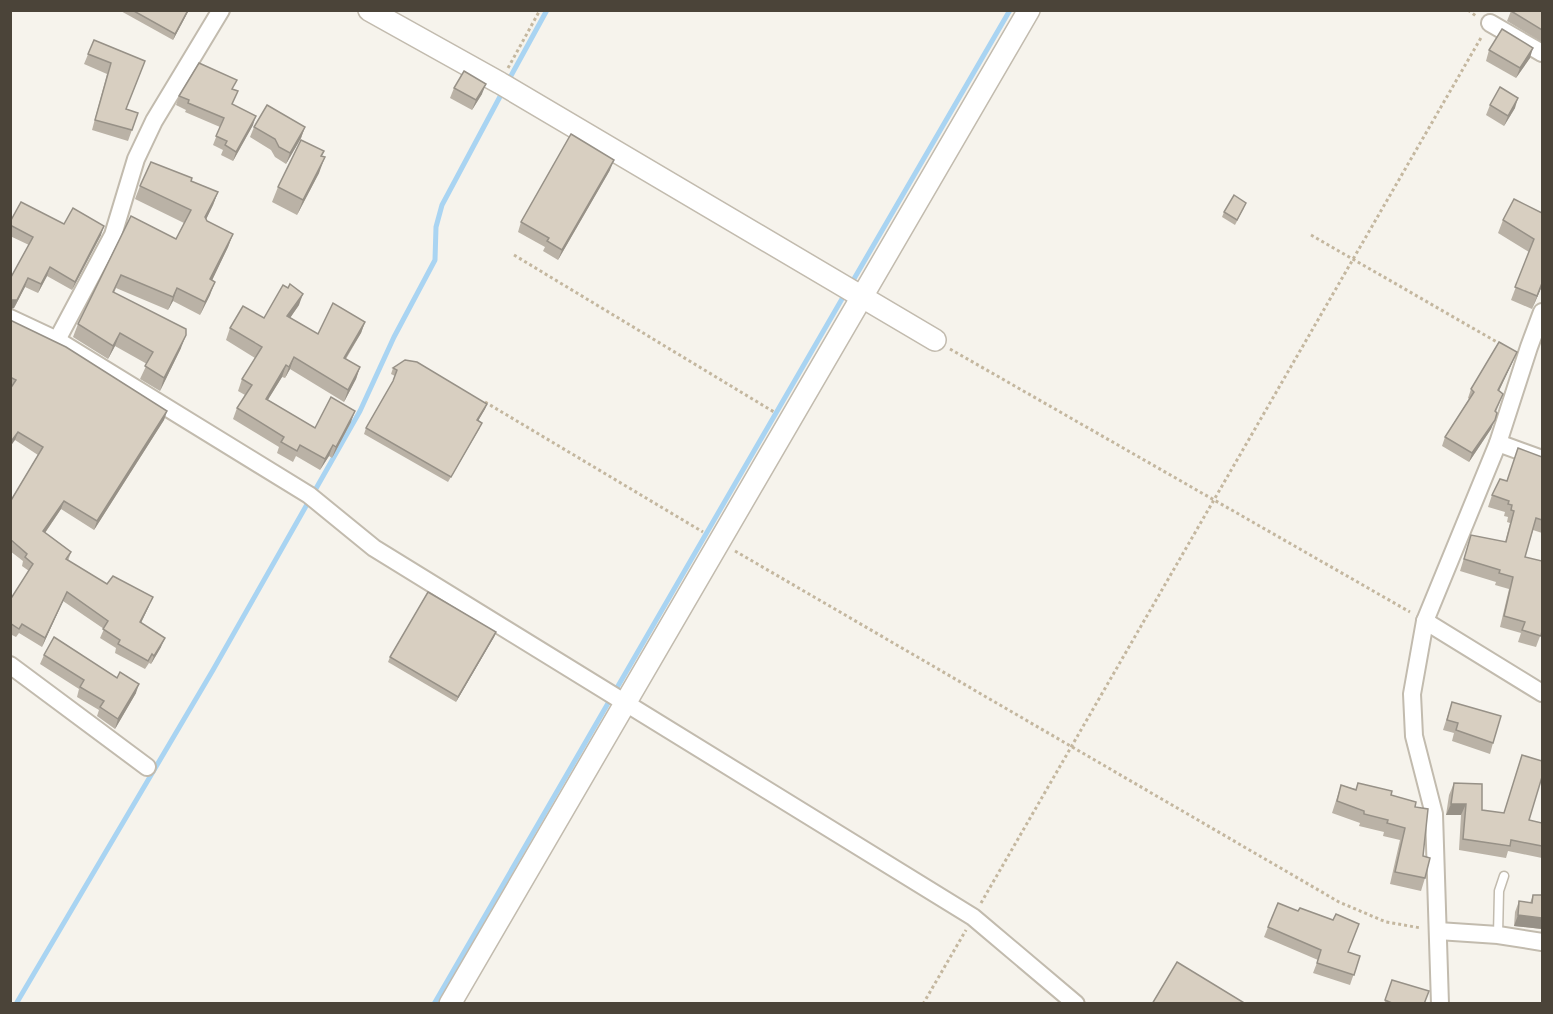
<svg xmlns="http://www.w3.org/2000/svg" width="1553" height="1014" font-family="Signika,sans-serif">
<rect width="100%" height="100%" fill="#f6f3ec"/>
<g fill="none" stroke-linecap="round" stroke-linejoin="round">
<!-- stream -->
<g stroke="#a9d4f2" stroke-width="5">
<path d="M507,83L547,10"/>
<path d="M851,284L1010,10"/>
<path d="M16,1004L213,670L360,411L394,337L435,260L436,227L442,205L503,91"/>
<path d="M434,1004L846,292"/>
</g>
<!-- service casing -->
<g stroke="#c2bbae" stroke-width="11">
<path id="service" d="M1498,935L1499,891L1504,876"/>
</g>
<!-- minor casing -->
<g stroke="#c2bbae" stroke-width="20">
<g id="minor">
<path d="M1490,23L1542,53"/>
<path d="M10,318L57,340L309,495L374,548L973,917L1076,1004"/>
<path d="M57,340L113,235L136,159L154,121L221,10"/>
<path d="M1498,443L1542,459"/>
<path d="M1425,621L1542,693"/>
<path d="M10,665L147,767"/>
<path d="M1438,931L1498,935L1542,942"/>
<path d="M1440,1004L1434,814L1414,736L1412,694L1425,621L1498,443L1529,347L1542,312"/>
</g>
</g>
<!-- tertiary casing -->
<g stroke="#c2bbae" stroke-width="24">
<g id="tertiary">
<path d="M369,10L500,83L935,340"/>
<path d="M450,1004L1029,10"/>
</g>
</g>
<!-- path -->
<g stroke="#c4b79f" stroke-width="3" stroke-dasharray="3 3" stroke-linecap="butt">
<path d="M1468,10L1476,16"/>
<path d="M508,68L540,10"/>
<path d="M1311,235L1502,345"/>
<path d="M514,255L774,412"/>
<path d="M950,349L1410,612"/>
<path d="M485,402L703,532"/>
<path d="M735,551L1339,902L1386,922L1421,928"/>
<path d="M981,903L1482,36"/>
<path d="M923,1004L966,930"/>
</g>
<!-- service -->
<use href="#service" stroke="#fff" stroke-width="8"/>
<!-- minor -->
<use href="#minor" stroke="#fff" stroke-width="16"/>
<!-- tertiary -->
<use href="#tertiary" stroke="#fff" stroke-width="21"/>
</g>
<!-- wall -->
<g fill="#bab2a6">
<path d="M119,10H189L173,40Z"/>
<path d="M1542,10V42L1507,21L1511,11Z"/>
<path d="M94,40L145,61L126,109L138,113L128,141L92,130L107,74L84,64Z"/>
<path d="M1489,50L1530,58L1516,78L1486,61Z"/>
<path d="M454,88L482,94L472,110L450,98Z"/>
<path d="M179,96L232,104L253,125L233,161L221,155L223,150L213,145L220,127L185,112L186,110L176,105Z"/>
<path d="M1490,105L1515,108L1504,126L1486,115Z"/>
<path d="M254,127H305L301,138L286,164L275,157L271,150L250,137Z"/>
<path d="M324,151L322,156L319,173L297,215L272,202L278,187Z"/>
<path d="M610,170L558,260L543,251L545,247L518,232L521,222Z"/>
<path d="M191,181L218,192L213,205L206,219L207,221L233,234L228,247L212,280L210,295L200,315L173,301L168,310L116,288L114,293L181,348L160,391L140,379L147,364L115,346L108,359L73,337L78,324L131,216L176,239L184,223L135,199L140,186Z"/>
<path d="M1244,208L1235,225L1222,217L1224,212Z"/>
<path d="M1542,213V286L1532,309L1511,300L1529,252L1498,233L1503,220Z"/>
<path d="M10,222L64,224L101,235L72,290L47,276L38,293L25,287L14,308L10,309V279L29,245L10,236Z"/>
<path d="M299,305L290,318L318,334L365,322L361,333L346,359L360,367L356,379L344,402L290,369L285,378L282,377L267,401L315,428L351,422L332,458L329,456L320,470L296,456L293,462L277,453L279,447L233,419L237,408L245,395L238,391L242,379L255,358L226,340L230,328L264,318Z"/>
<path d="M10,320L167,411L164,420L94,530L61,509L45,533L71,552L68,561L107,584L149,606L141,623L161,647L151,664L149,663L145,669L115,653L116,648L100,638L104,629L63,601L42,647L19,633L16,637L10,634V600L29,571L22,566L23,561L10,551V502L38,455L15,440L10,388Z"/>
<path d="M1513,361L1499,391L1503,394L1496,412L1491,429L1469,462L1442,446L1445,437L1469,399L1468,398L1471,389Z"/>
<path d="M393,368L487,404L485,409L478,421L480,428L448,482L364,434L366,428L393,382L395,376L391,374Z"/>
<path d="M1542,457V533L1533,530L1525,557L1542,631L1536,647L1518,642L1521,633L1500,627L1509,589L1495,585L1496,582L1460,571L1471,535L1505,542L1510,523L1507,522L1508,517L1504,516L1505,512L1488,507L1492,495L1507,481Z"/>
<path d="M496,632L494,637L456,702L388,662L390,657Z"/>
<path d="M44,655L136,693L115,729L97,716L99,710L77,697L79,689L40,664Z"/>
<path d="M1452,702L1493,743L1490,754L1452,741L1454,733L1443,730Z"/>
<path d="M1522,755L1529,820L1542,823V858L1508,851L1506,858L1459,850L1461,815H1446L1449,795L1454,783L1482,810L1504,813Z"/>
<path d="M1358,783L1391,795L1415,807L1423,856L1425,878L1421,891L1390,884L1400,840L1383,836L1384,832L1359,826L1360,823L1332,813L1341,785L1356,789Z"/>
<path d="M1542,894V929L1514,926L1515,912L1519,901L1530,903L1533,895H1542Z"/>
<path d="M1268,927L1360,956L1350,985L1313,973L1318,960L1264,937Z"/>
<path d="M1392,980L1424,1004H1384Z"/>
</g>
<!-- shaded-wall -->
<g fill="#979187">
<path d="M188,10H189L173,40L175,34Z"/>
<path d="M1533,48L1530,58L1516,78L1520,68Z"/>
<path d="M486,84L482,94L472,110L476,100Z"/>
<path d="M1518,98L1515,108L1504,126L1508,116Z"/>
<path d="M256,116L253,125L233,161L236,152Z"/>
<path d="M305,127L301,138L286,164L290,153Z"/>
<path d="M325,157L319,173L297,215L303,200Z"/>
<path d="M614,160L610,170L558,260L562,250Z"/>
<path d="M218,192L213,205L201,230L205,217Z"/>
<path d="M104,226L101,235L72,290L75,282Z"/>
<path d="M233,234L228,247L206,293L210,279Z"/>
<path d="M50,267L47,276L38,293L41,284Z"/>
<path d="M28,278L25,287L14,308L10,309V300Z"/>
<path d="M215,282L210,295L200,315L205,302Z"/>
<path d="M1542,283V286L1532,309Z"/>
<path d="M177,288L173,301L168,310L173,297Z"/>
<path d="M303,294L299,305L283,328L287,316Z"/>
<path d="M365,322L361,333L339,369L344,358Z"/>
<path d="M120,333L115,346L108,359L113,346Z"/>
<path d="M186,335L181,348L160,391L164,378Z"/>
<path d="M1517,352L1513,361L1495,399L1498,390Z"/>
<path d="M294,357L290,369L285,378L289,367Z"/>
<path d="M286,365L282,377L261,411L266,399Z"/>
<path d="M360,367L356,379L344,402L348,390Z"/>
<path d="M487,404L485,409L475,426L477,420Z"/>
<path d="M167,411L164,420L94,530L97,521Z"/>
<path d="M355,411L351,422L332,458L336,447Z"/>
<path d="M1495,420L1491,429L1469,462L1472,453Z"/>
<path d="M18,432L15,440L10,447V443Z"/>
<path d="M333,445L329,456L320,470L325,459Z"/>
<path d="M64,501L61,509L40,540L43,531Z"/>
<path d="M67,592L63,601L42,647L45,638Z"/>
<path d="M153,597L149,606L137,631L140,622Z"/>
<path d="M496,632L494,637L456,702L458,697Z"/>
<path d="M165,638L161,647L151,664L154,656Z"/>
<path d="M139,684L136,693L115,729L118,719Z"/>
<path d="M1451,804H1466L1461,815H1446Z"/>
<path d="M1518,915L1542,918V929L1514,926Z"/>
</g>
<!-- building -->
<g fill="#d8cfc1" stroke="#979187" stroke-width="1.5">
<path d="M132,10H188L175,34Z"/>
<path d="M1542,10V30L1511,11V10Z"/>
<path d="M1502,29L1533,48L1520,68L1489,50Z"/>
<path d="M94,40L145,61L126,109L138,113L132,130L95,120L111,63L88,54Z"/>
<path d="M199,63L237,80L232,89L238,91L232,104L256,116L236,152L225,145L227,141L216,136L224,118L188,103L189,100L179,96Z"/>
<path d="M464,71L486,84L476,100L454,88Z"/>
<path d="M1500,87L1518,98L1508,116L1490,105Z"/>
<path d="M267,105L305,127L290,153L279,147L275,139L254,127Z"/>
<path d="M571,134L614,160L562,250L547,241L549,238L521,222Z"/>
<path d="M301,140L324,151L321,156L325,157L303,200L278,187Z"/>
<path d="M151,162L192,178L191,181L218,192L205,217L207,221L233,234L210,279L215,282L205,302L177,288L173,297L121,275L113,292L186,329V335L164,378L145,366L153,352L120,333L113,346L78,324L131,216L176,239L191,210L140,186Z"/>
<path d="M1234,195L1246,203L1237,220L1224,212Z"/>
<path d="M1514,199L1542,213V283L1537,296L1515,287L1534,239L1503,220Z"/>
<path d="M21,202L64,224L73,208L104,226L75,282L50,267L41,284L28,278L17,300H10V279L33,237L10,225V222Z"/>
<path d="M290,284L303,294L287,316L318,334L333,303L365,322L344,358L360,367L348,390L294,357L289,367L286,365L266,399L315,428L331,397L355,411L336,447L333,445L325,459L300,445L297,451L281,442L284,437L237,408L252,385L242,379L262,347L230,328L243,306L264,318L283,285L288,288Z"/>
<path d="M10,320L66,347L167,411L97,521L64,501L43,531L71,552L66,559L107,584L113,576L153,597L140,622L165,638L154,656L152,654L148,661L118,644L120,640L103,629L108,621L67,592L45,638L22,624L19,629L10,623V600L33,564L25,557L27,554L10,539V502L43,447L18,432L10,443V389L16,380L10,377Z"/>
<path d="M1499,342L1517,352L1498,390L1503,394L1495,411L1497,413L1495,420L1472,453L1445,437L1474,392L1471,389Z"/>
<path d="M405,360L417,362L487,404L477,420L482,423L451,477L366,428L393,381L397,370L393,368Z"/>
<path d="M1518,448L1542,457V520L1536,518L1525,557L1542,561V631L1541,636L1522,630L1525,622L1504,616L1513,577L1499,573L1500,570L1464,559L1471,535L1506,542L1514,511L1511,510L1512,505L1508,504L1509,501L1492,495L1500,479L1507,481Z"/>
<path d="M428,592L496,632L458,697L390,657Z"/>
<path d="M54,637L117,678L120,672L139,684L118,719L100,707L104,701L80,687L84,680L44,655Z"/>
<path d="M1452,702L1501,716L1493,743L1456,730L1458,723L1447,720Z"/>
<path d="M1522,755L1542,761V777L1529,820L1542,823V846L1511,840L1510,846L1463,839L1466,804H1451L1454,783L1482,784V810L1504,813Z"/>
<path d="M1358,783L1392,791L1391,795L1416,802L1415,807L1428,809L1423,856L1430,858L1425,878L1395,872L1405,828L1387,823L1388,820L1364,814V811L1337,801L1341,785L1356,790Z"/>
<path d="M1533,895H1542V918L1518,915L1519,901L1532,903Z"/>
<path d="M1278,903L1298,911L1300,908L1333,920L1336,914L1359,924L1348,952L1360,956L1354,975L1317,963L1321,950L1268,927Z"/>
<path d="M1177,962L1246,1004H1152Z"/>
<path d="M1392,980L1429,991L1424,1004H1394L1385,1000Z"/>
</g>
<!-- border -->
<rect width="1553" height="1014" fill="none" stroke="#4b4439" stroke-width="24"/>
</svg>
